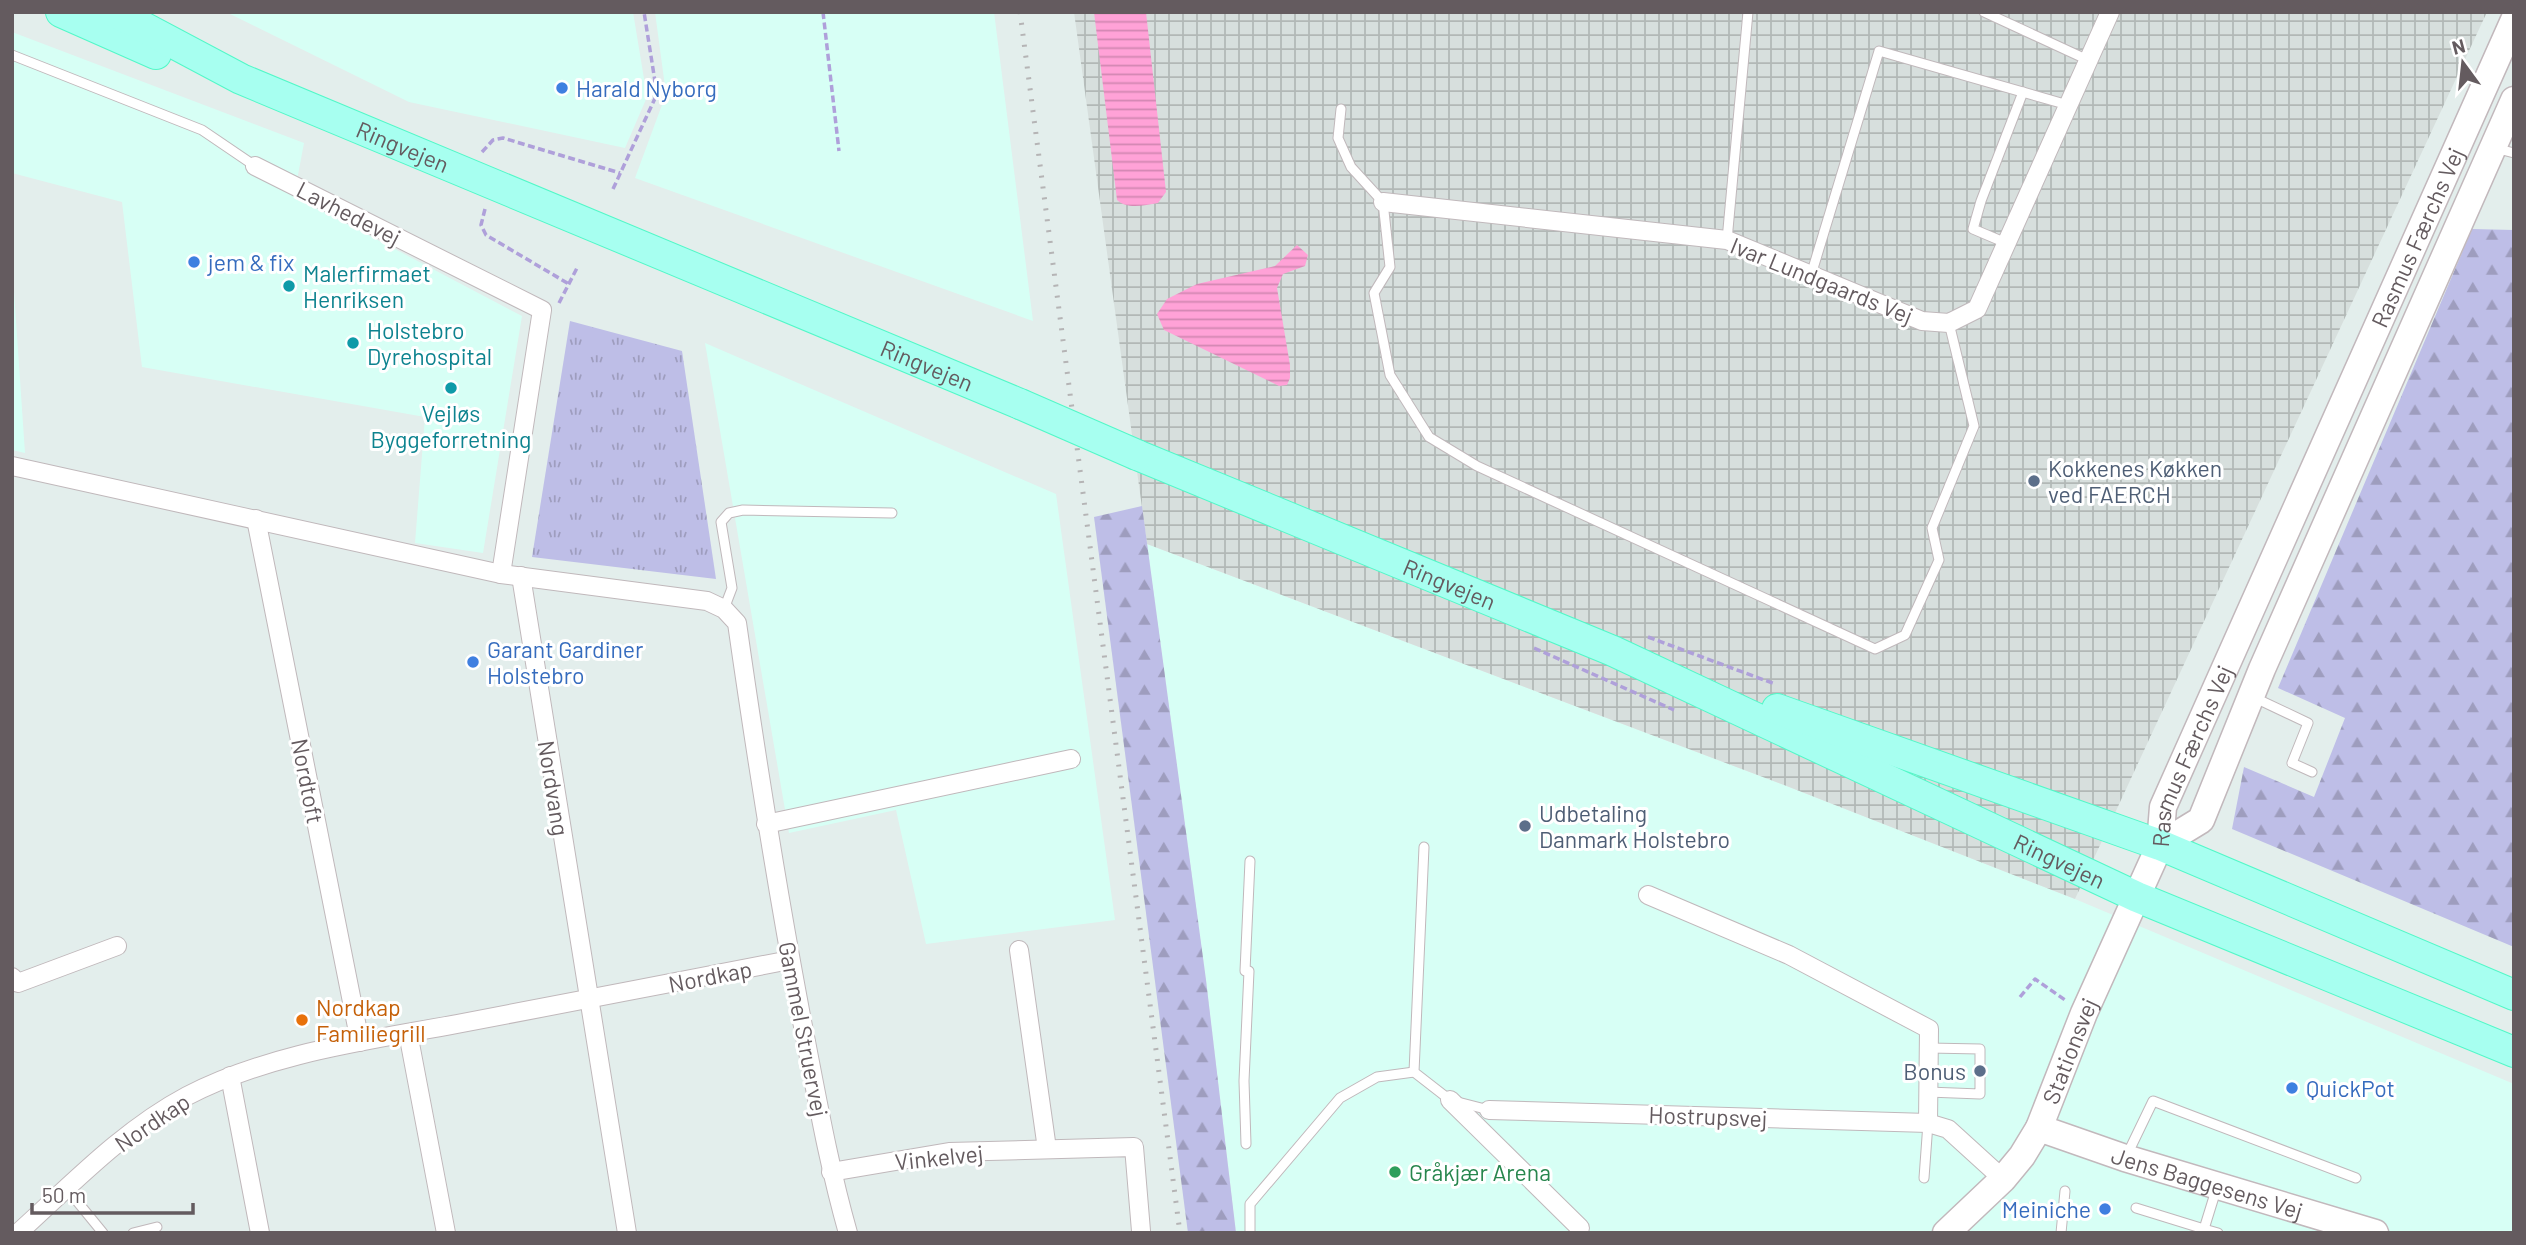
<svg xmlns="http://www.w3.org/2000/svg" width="2526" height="1245" font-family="Barlow,sans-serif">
<defs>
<pattern id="industrial-grid" width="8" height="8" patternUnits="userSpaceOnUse" patternTransform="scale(1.75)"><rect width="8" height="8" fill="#d7dfdd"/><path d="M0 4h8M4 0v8" fill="none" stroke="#b2b8b6"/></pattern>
<pattern id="grass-tufts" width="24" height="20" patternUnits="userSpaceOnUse" patternTransform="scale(1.75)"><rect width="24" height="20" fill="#bebee7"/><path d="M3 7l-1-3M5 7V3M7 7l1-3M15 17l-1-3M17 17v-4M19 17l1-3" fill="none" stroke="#9e9dbe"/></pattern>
<pattern id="forest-firs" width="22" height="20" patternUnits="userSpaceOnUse" patternTransform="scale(1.75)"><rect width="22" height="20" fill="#bebee7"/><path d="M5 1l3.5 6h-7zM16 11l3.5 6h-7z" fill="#9e9dbe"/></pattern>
<pattern id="water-rules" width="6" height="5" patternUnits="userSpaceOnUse" patternTransform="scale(1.75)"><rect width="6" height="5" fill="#ffa2d7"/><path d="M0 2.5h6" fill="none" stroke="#d287b2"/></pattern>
</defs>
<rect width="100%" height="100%" fill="#e3eeec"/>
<!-- commercial -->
<g fill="#d7fff5">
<path d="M226,12H633L647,97L625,148L409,102Z"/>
<path d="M655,12H994L1033,321L635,178L666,94Z"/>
<path d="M12,32L304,143L294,196L522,316L483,553L415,543L425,417L142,367L122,202L12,173Z"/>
<path d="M12,262L25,453L12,450Z"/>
<path d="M705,343L1056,494L1115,920L926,944L896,810L789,833Z"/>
<path d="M1147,544L1784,785L2075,899L2514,1084V1233H1236L1206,980Z"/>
</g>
<!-- industrial -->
<path fill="url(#industrial-grid)" d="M1074,12H2487L2075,899L1784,785L1147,544Z"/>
<!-- grass -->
<path fill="url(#grass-tufts)" d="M570,321L682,351L716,579L532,557Z"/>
<!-- forest -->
<g fill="url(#forest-firs)">
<path d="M2472,229L2514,230V947L2232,829L2244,767L2314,797L2345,718L2278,688Z"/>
<path d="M1142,506L1206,980L1236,1233H1188L1094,517Z"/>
</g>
<!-- water -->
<g fill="url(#water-rules)">
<path d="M1094,12H1146L1166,192L1158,203C1144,205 1128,210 1117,200Z"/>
<path d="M1297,245L1308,255L1305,266L1283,274L1277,288L1290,365V378L1287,385L1279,386L1164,330L1157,314L1167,299L1197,284L1275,266Z"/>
</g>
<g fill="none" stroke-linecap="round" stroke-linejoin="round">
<!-- lane casing -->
<g stroke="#c0b8bb" stroke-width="11">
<g id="lane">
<path d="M1984,12L2088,60"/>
<path d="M12,55L202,130L255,166"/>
<path d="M1341,109L1338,138L1351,167L1383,202L1390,267L1374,293L1390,375L1429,437L1477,466L1875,649L1905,635L1939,560L1932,528L1974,426L1949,323"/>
<path d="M2495,148L2514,153"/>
<path d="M1727,240L1748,12"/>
<path d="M2006,243L1973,229L1981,201L2023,92"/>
<path d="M1811,275L1879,51L2068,105"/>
<path d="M724,609L732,588L721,522L729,513L743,510L892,513"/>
<path d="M2253,697L2308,723L2292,763L2312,772"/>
<path d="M1424,847L1414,1072L1450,1100L1489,1110"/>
<path d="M1245,971L1250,861"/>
<path d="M1928,1092L1980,1094V1049L1929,1048"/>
<path d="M1246,1144L1244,1081L1249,971"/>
<path d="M2126,1157L2153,1101L2356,1178"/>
<path d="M1924,1178L1928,1123"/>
<path d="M67,1189L103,1233"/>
<path d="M2136,1208L2204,1229L2217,1187"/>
<path d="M2204,1229L2218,1233"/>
<path d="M133,1233L157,1227"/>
<path d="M1250,1233V1204L1340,1098L1377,1077L1414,1072"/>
<path d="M2061,1233L2065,1191"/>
</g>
</g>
<!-- street casing -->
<g stroke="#c0b8bb" stroke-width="20">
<g id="street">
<path d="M255,166L542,310L501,574"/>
<path d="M1383,202L1727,240L1922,321L1949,323L1977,309L2110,12"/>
<path d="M12,466L501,574L707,601L724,609L737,623C756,756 777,889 802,1021C816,1092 828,1163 848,1233"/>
<path d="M256,519L360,1042"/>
<path d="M521,576L627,1233"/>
<path d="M766,824L1071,759"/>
<path d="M1648,895L1789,955L1929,1029L1928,1123"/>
<path d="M1019,950L1047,1149"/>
<path d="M12,977L18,983L117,946"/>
<path d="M408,1033L446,1233"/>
<path d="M230,1076L260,1233"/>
<path d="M1450,1100L1580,1228"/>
<path d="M1489,1110L1928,1123L1948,1129L2003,1179"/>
<path d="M831,1172L949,1152L1134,1147L1141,1231"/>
<path d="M18,1233C71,1185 123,1130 187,1096C270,1053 366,1041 457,1024C568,1003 679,981 790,960"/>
</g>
</g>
<!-- secondary casing -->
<g stroke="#c2b8bc" stroke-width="29">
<g id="secondary">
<path d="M2160,845L2201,820L2262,669L2514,100"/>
<path id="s1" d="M2039,1128L2125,1158L2375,1233"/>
<path id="s2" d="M1946,1233L2003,1179L2022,1156L2039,1128L2084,1013L2160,845L2163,807L2514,20"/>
</g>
</g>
<!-- primary casing -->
<g stroke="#52f8c8" stroke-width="32">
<g id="primary">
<path d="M61,12L156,54"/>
<path id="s3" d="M115,12L241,79L1020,404"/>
<path id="s4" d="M1137,455L1613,651L2137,897L2514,1052"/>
<path d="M1777,709L2160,845L2514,995"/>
</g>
</g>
<!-- path -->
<g stroke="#afa0da" stroke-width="3.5" stroke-dasharray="7 3.5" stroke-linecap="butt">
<path d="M823,12L839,151"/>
<path d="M482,152L493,140L503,138L620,173"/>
<path d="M613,189L657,94L644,12"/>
<path d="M485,209L481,225L486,235L569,284"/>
<path d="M559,303L577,268"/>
<path d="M1648,637L1775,684"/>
<path d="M1534,648L1674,710"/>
<path d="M2020,997L2035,979L2065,1000"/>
</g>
<!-- lane -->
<use href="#lane" stroke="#fff" stroke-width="9"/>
<!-- street -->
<use href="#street" stroke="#fff" stroke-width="18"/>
<!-- secondary -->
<use href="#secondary" stroke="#fff" stroke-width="26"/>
<!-- primary -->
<use href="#primary" stroke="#a7fff0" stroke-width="30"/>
<!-- rail -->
<path stroke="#b5b4b5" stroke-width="5" stroke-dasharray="2 9" stroke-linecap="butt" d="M1020,12L1180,1233"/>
<!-- primary-bridge casing -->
<g stroke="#52f8c8" stroke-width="32" stroke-linecap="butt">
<path id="primary-bridge" d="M1020,404L1137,455"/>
</g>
<!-- primary-bridge -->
<use href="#primary-bridge" stroke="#a7fff0" stroke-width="30"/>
</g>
<!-- markers -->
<g fill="#3f7fe0" stroke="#fff" stroke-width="2.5">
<circle cx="562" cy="88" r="7"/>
<circle cx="194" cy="262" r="7"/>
<circle cx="473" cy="662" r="7"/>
<circle cx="2292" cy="1088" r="7"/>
<circle cx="2105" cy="1209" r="7"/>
</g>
<g fill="#0f9aa8" stroke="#fff" stroke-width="2.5">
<circle cx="289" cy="286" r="7"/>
<circle cx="353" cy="343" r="7"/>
<circle cx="451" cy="388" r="7"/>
</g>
<g fill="#5c6f8a" stroke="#fff" stroke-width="2.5">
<circle cx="2034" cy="481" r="7"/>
<circle cx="1525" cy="826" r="7"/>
<circle cx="1980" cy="1071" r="7"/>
</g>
<circle fill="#e8710a" stroke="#fff" stroke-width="2.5" cx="302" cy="1020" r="7"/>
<circle fill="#2e9e5b" stroke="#fff" stroke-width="2.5" cx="1395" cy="1172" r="7"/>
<g text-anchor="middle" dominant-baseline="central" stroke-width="6" stroke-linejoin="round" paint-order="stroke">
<!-- shop labels -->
<g font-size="23" fill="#366cbe" stroke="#fff" text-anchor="start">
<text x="576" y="88">Harald Nyborg</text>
<text x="208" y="262">jem &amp; fix</text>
<text x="487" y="649">Garant Gardiner<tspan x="487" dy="26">Holstebro</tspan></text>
<text x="2306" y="1088">QuickPot</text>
<text x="2091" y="1209" text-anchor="end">Meiniche</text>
</g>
<!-- street labels -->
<g font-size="23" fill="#645b5f" stroke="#fff">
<text stroke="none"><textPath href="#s3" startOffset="318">Ringvejen</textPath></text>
<text transform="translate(349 213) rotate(27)">Lavhedevej</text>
<text stroke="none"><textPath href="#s2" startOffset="1111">Rasmus Færchs Vej</textPath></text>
<text transform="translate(1822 280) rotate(22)">Ivar Lundgaards Vej</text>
<text stroke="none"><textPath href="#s3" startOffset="886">Ringvejen</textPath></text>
<text stroke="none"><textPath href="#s4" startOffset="338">Ringvejen</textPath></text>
<text stroke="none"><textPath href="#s2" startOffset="544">Rasmus Færchs Vej</textPath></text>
<text transform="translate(308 781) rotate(79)">Nordtoft</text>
<text transform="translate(554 788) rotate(81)">Nordvang</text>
<text stroke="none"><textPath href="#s4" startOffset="1008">Ringvejen</textPath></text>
<text transform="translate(710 976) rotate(-11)">Nordkap</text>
<text transform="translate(804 1029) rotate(79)">Gammel Struervej</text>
<text stroke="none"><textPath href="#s2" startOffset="224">Stationsvej</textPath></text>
<text transform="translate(1708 1116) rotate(2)">Hostrupsvej</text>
<text transform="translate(152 1122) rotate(-34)">Nordkap</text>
<text transform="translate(939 1157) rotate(-6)">Vinkelvej</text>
<text stroke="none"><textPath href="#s1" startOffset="177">Jens Baggesens Vej</textPath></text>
</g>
<!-- culture labels -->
<g font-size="23" fill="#0d838f" stroke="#fff" text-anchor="start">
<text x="303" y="273">Malerfirmaet<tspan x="303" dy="26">Henriksen</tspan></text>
<text x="367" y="330">Holstebro<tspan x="367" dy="26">Dyrehospital</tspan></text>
<text x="451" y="413" text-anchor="middle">Vejløs<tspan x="451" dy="26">Byggeforretning</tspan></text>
</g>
<!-- service labels -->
<g font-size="23" fill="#4e5e75" stroke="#fff" text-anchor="start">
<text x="2048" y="468">Kokkenes Køkken<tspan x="2048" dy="26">ved FAERCH</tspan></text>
<text x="1539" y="813">Udbetaling<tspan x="1539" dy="26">Danmark Holstebro</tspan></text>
<text x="1966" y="1071" text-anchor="end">Bonus</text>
</g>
<!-- food labels -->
<g font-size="23" fill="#c56008" stroke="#fff" text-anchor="start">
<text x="316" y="1007">Nordkap<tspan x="316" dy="26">Familiegrill</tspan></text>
</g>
<!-- leisure labels -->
<g font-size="23" fill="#27864d" stroke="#fff" text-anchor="start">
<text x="1409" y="1172">Gråkjær Arena</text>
</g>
</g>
<!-- border -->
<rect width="2526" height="1245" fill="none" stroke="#645b5f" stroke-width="28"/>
<!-- north arrow -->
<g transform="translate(2463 63) rotate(345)" stroke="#ffffff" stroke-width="5" paint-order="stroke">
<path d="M0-5L12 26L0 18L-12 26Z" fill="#645b5f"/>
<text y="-10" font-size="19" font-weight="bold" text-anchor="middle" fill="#645b5f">N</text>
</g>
<!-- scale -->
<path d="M32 1203v10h161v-10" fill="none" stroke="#645b5f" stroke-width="3.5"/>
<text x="42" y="1203" font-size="21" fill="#645b5f" stroke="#ffffff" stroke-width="5" paint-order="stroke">50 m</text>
</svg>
